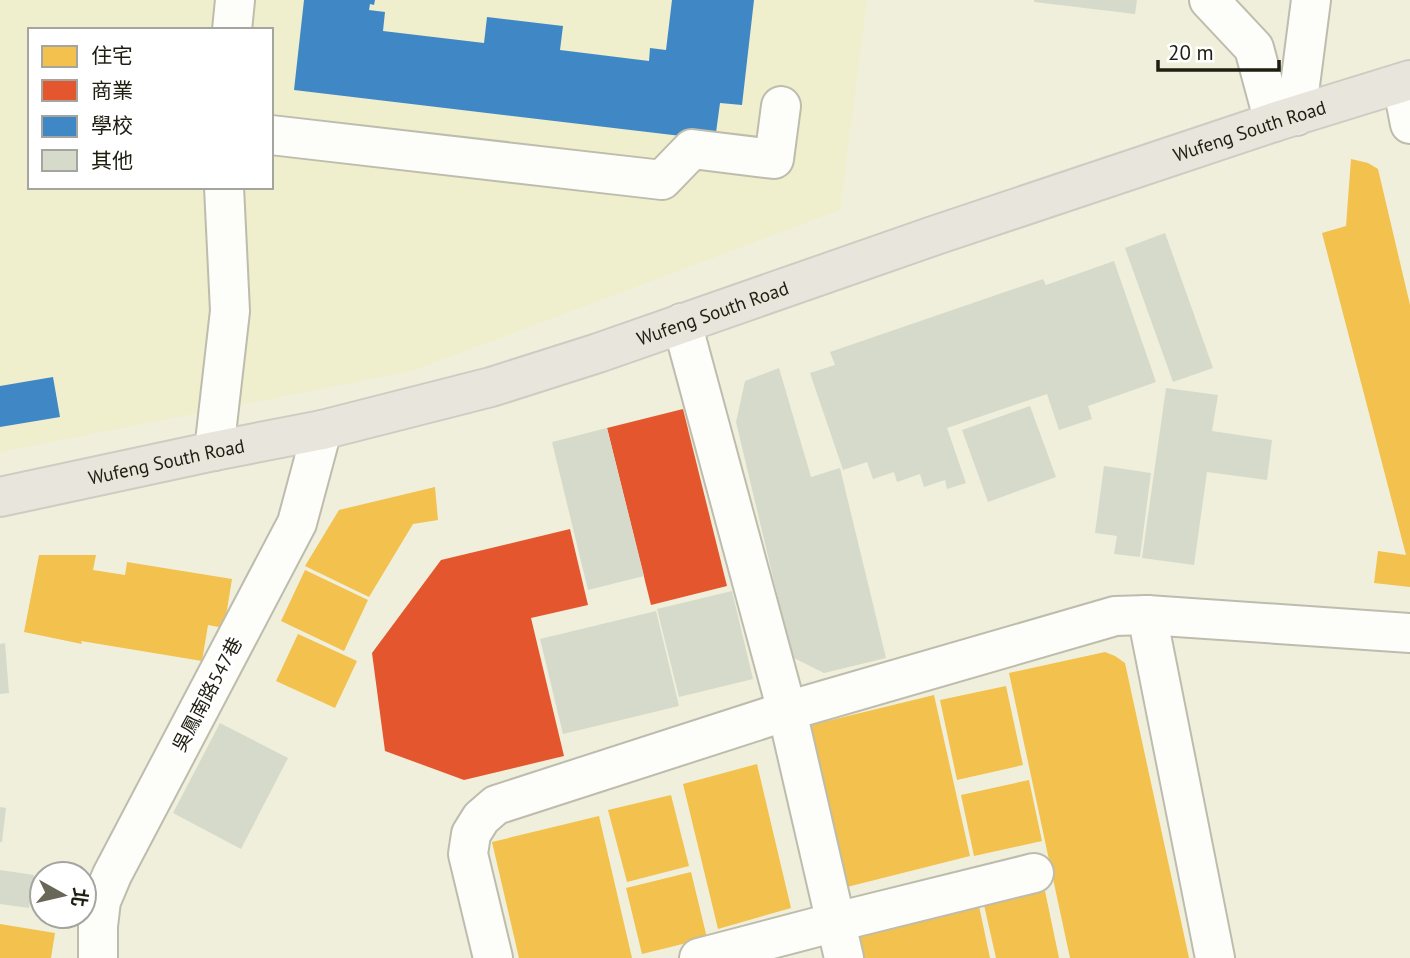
<svg xmlns="http://www.w3.org/2000/svg" width="1410" height="958" font-family="'PT Sans','Noto Sans TC',sans-serif">
<rect width="100%" height="100%" fill="#f0efdb"/>
<!-- built -->
<path fill="#efeecd" fill-rule="evenodd" d="M0,0H867L840,210L412,371L0,452ZM30,30H271V187H30Z"/>
<!-- homes -->
<g fill="#f2c14e">
<path d="M1351,159L1368,163L1378,169L1410,305V587L1374,583L1378,551L1406,555L1322,233L1346,226Z"/>
<path d="M435,487L438,520L413,524L369,597L305,566L339,510Z"/>
<path d="M39,555H96L93,570L125,575L127,562L232,579L224,628L208,625L202,661L81,641L82,644L24,632Z"/>
<path d="M305,570L368,600L344,651L281,621Z"/>
<path d="M298,634L357,661L335,708L276,681Z"/>
<path d="M1105,652L1115,656L1125,663L1189,958H1070L1009,673Z"/>
<path d="M1006,686L1023,765L957,780L940,700Z"/>
<path d="M934,695L970,856L847,887L811,725Z"/>
<path d="M757,764L791,908L718,929L683,784Z"/>
<path d="M1029,780L1042,841L974,856L961,795Z"/>
<path d="M671,795L689,866L627,882L608,810Z"/>
<path d="M599,816L632,958H519L492,842Z"/>
<path d="M691,872L707,938L642,954L626,888Z"/>
<path d="M1045,891L1059,958H996L984,905Z"/>
<path d="M979,906L990,958H864L859,934Z"/>
<path d="M0,924L55,933L51,958H0Z"/>
</g>
<!-- shops -->
<g fill="#e4572e">
<path d="M683,409L727,586L651,605L607,428Z"/>
<path d="M570,529L588,605L531,618L564,756L464,780L385,751L372,653L441,560Z"/>
</g>
<!-- schools -->
<g fill="#3f88c5">
<path d="M304,0H375L374,5L370,4L369,10L385,12L383,31L484,43L487,17L563,26L560,50L649,61L650,48L666,50L672,0H754L742,105L720,103L715,140L294,90Z"/>
<path d="M53,377L60,417L0,427V386Z"/>
</g>
<!-- building -->
<g fill="#d6dacb">
<path d="M1034,0H1137L1135,14L1034,2Z"/>
<path d="M1165,233L1213,368L1173,382L1125,248Z"/>
<path d="M1114,261L1156,382L1088,406L1092,419L1059,430L1047,394L947,428L966,483L947,489L945,480L924,487L920,474L897,482L894,472L873,479L867,462L843,470L810,373L835,365L830,352L1043,279L1046,285Z"/>
<path d="M779,368L811,477L840,468L886,658L824,673L792,657L736,422L745,381Z"/>
<path d="M1166,388L1218,395L1212,431L1272,440L1267,480L1207,472L1194,565L1142,558Z"/>
<path d="M1030,406L1056,477L988,502L962,430Z"/>
<path d="M607,428L644,576L588,590L552,442Z"/>
<path d="M1104,466L1151,473L1140,557L1114,554L1117,536L1095,533Z"/>
<path d="M732,591L753,679L679,697L657,609Z"/>
<path d="M656,611L679,706L563,734L540,639Z"/>
<path d="M5,643L9,693L0,694V644Z"/>
<path d="M220,723L288,758L241,849L173,813Z"/>
<path d="M0,807L6,808L2,842H0Z"/>
<path d="M0,870L34,875L29,908L0,904Z"/>
</g>
<g fill="none" stroke-linecap="round" stroke-linejoin="round">
<!-- minor casing -->
<g stroke="#bdbcad" stroke-width="42">
<g id="minor">
<path d="M1209,0L1254,48L1274,122"/>
<path d="M232,30L235,0"/>
<path d="M1402,83L1410,124"/>
<path d="M1296,116L1311,0"/>
<path d="M271,135L662,180L692,149L774,159L781,106"/>
<path d="M682,323L787,711L844,958"/>
<path d="M214,451L230,311L224,187"/>
<path d="M1147,615L1215,958"/>
<path d="M98,958V926L101,901L112,875L297,523L322,430"/>
<path d="M493,958L468,854L471,834L481,818L496,805L787,711L1115,616L1147,615L1410,633"/>
<path d="M699,958L836,922L1034,873"/>
</g>
</g>
<!-- major casing -->
<g stroke="#cdccc3" stroke-width="42">
<g id="major">
<path id="s1" d="M0,497L214,451L322,430L491,387L598,353L936,235L1274,122L1410,80"/>
</g>
</g>
<!-- minor -->
<use href="#minor" stroke="#fdfdfa" stroke-width="38"/>
<!-- major -->
<use href="#major" stroke="#e8e5dc" stroke-width="38"/>
</g>
<g text-anchor="middle" dominant-baseline="central" stroke-width="7" stroke-linejoin="round" paint-order="stroke">
<!-- street labels -->
<g font-size="19" fill="#1f1e11" stroke="#fff">
<text stroke="none"><textPath href="#s1" startOffset="1304">Wufeng South Road</textPath></text>
<text stroke="none"><textPath href="#s1" startOffset="737">Wufeng South Road</textPath></text>
<text stroke="none"><textPath href="#s1" startOffset="170">Wufeng South Road</textPath></text>
<text transform="translate(207 694) rotate(-62)">吳鳳南路547巷</text>
</g>
</g>
<!-- legend -->
<rect x="28" y="28" width="245" height="161" fill="#ffffff" stroke="#a5a5a0" stroke-width="2"/>
<rect x="42" y="46" width="35" height="21" fill="#f2c14e" stroke="#a5a5a0" stroke-width="2"/>
<text x="91" y="63" font-size="21" fill="#1f1e11">住宅</text>
<rect x="42" y="80" width="35" height="21" fill="#e4572e" stroke="#a5a5a0" stroke-width="2"/>
<text x="91" y="98" font-size="21" fill="#1f1e11">商業</text>
<rect x="42" y="116" width="35" height="21" fill="#3f88c5" stroke="#a5a5a0" stroke-width="2"/>
<text x="91" y="133" font-size="21" fill="#1f1e11">學校</text>
<rect x="42" y="150" width="35" height="21" fill="#d6dacb" stroke="#a5a5a0" stroke-width="2"/>
<text x="91" y="168" font-size="21" fill="#1f1e11">其他</text>
<!-- north arrow -->
<g transform="translate(63 895) rotate(98)"><circle r="33" fill="#ffffff" stroke="#a5a5a0" stroke-width="2"/>
<path d="M0-5L12 26L0 18L-12 26Z" fill="#686758"/>
<text y="-10" font-size="19" font-weight="bold" text-anchor="middle" fill="#1f1e11">北</text>
</g>
<!-- scale -->
<path d="M1158 60v10h121v-10" fill="none" stroke="#1f1e11" stroke-width="3.5"/>
<text x="1168" y="60" font-size="21" fill="#1f1e11" stroke="#ffffff" stroke-width="5" paint-order="stroke">20 m</text>
</svg>
